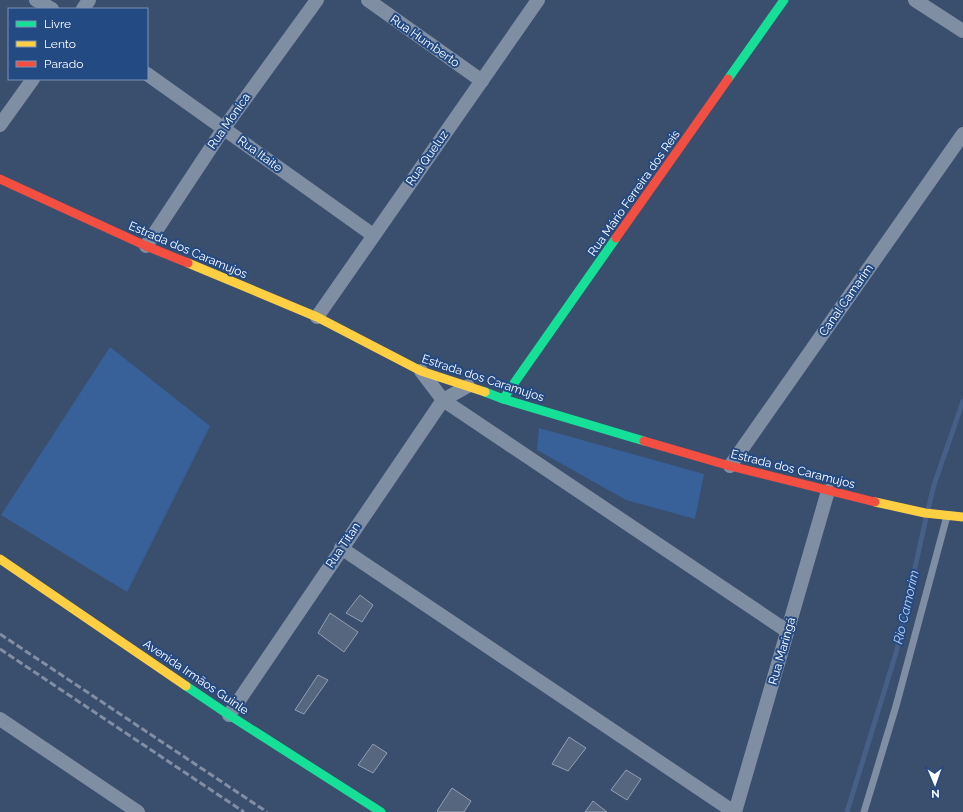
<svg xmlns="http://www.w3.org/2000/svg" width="963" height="812" font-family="Raleway,sans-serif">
<rect width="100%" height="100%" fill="#3a4e6d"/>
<!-- green -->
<g fill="#386099">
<path d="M110,347L210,426L127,592L1,515Z"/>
<path d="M539,428L704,474L695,519L626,500L537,450Z"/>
</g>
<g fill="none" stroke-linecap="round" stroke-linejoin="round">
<!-- stream -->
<g stroke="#455f87" stroke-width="5">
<path d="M928,510L934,485L963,401"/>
<path d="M847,812L896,653L926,518"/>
</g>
</g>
<!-- building -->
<g fill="#55667e" stroke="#939fb2">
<path d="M360,595L373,605L362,622L346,613Z"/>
<path d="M330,613L358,632L344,652L318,633Z"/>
<path d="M318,675L328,680L304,714L295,710Z"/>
<path d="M569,737L586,748L568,771L552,764Z"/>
<path d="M373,744L387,753L373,773L358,765Z"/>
<path d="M626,770L641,779L627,800L611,790Z"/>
<path d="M452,788L471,801L464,812H439L437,811Z"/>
<path d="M593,801L607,812H585Z"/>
</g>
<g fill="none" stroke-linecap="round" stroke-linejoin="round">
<!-- lane -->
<path stroke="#808ea3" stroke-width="7" d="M864,812L896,706L947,516"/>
<!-- street -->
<g stroke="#808ea3" stroke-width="14">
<path d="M36,0L52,9"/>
<path d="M368,0L482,81"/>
<path d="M915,0L963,31"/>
<path d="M83,9L89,0"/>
<path d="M147,74L373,235"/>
<path d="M0,125L33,79"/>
<path d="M146,246L224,128L317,0"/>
<path d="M317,317L538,0"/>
<path d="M421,371L443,400L787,631"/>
<path d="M730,466L963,134"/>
<path d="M341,548L734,812"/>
<path d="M229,715L443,400L468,386"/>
<path d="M0,719L138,812"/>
<path d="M735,812L828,491"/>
</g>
<!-- fast -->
<g stroke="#16e098" stroke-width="9">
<path d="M728,79L784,0"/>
<path d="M485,392L503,399L644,441"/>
<path d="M503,399L616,238"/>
<path d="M186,686L229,715L381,812"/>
</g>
<!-- slow -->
<g stroke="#ffcf43" stroke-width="9">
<path d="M188,263L317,317L421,371L485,392"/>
<path d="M875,502L925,513L963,517"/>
<path d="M0,559L186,686"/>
</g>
<!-- jam -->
<g stroke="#f24e42" stroke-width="9">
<path d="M0,179L146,246L188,263"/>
<path d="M616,238L728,79"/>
<path d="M644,441L730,466L875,502"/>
</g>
<!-- rail -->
<g stroke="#818ea3" stroke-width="3" stroke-dasharray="7 3" stroke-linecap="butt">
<path d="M0,634L267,812"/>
<path d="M0,649L244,812"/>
</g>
</g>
<g text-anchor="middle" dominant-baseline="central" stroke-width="4" stroke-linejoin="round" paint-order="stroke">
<!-- street labels -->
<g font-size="12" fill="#fff" stroke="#244a83">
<text transform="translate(425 41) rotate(35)">Rua Humberto</text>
<text transform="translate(229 121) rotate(-55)">Rua Monica</text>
<text transform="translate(260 154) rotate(36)">Rua Itaite</text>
<text transform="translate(427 158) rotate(-55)">Rua Queluz</text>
<text transform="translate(634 193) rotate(-55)">Rua Mário Ferreira dos Reis</text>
<text transform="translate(188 250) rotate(23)">Estrada dos Caramujos</text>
<text transform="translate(846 300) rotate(-55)">Canal Camarim</text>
<text transform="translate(483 378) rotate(18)">Estrada dos Caramujos</text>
<text transform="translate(793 469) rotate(14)">Estrada dos Caramujos</text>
<text transform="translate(343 545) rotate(-56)">Rua Titan</text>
<text transform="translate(782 651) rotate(-74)">Rua Maringá</text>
<text transform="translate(196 677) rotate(34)">Avenida Irmãos Guinle</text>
</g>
<!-- water labels -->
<g font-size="13" font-style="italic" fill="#b8cfef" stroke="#244a83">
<text transform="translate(906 607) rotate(-77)">Rio Camorim</text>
</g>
</g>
<!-- legend -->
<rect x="8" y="8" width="140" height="72" fill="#244a83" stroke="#7c92b5"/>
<rect x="16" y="21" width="20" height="6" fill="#16e098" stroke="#7c92b5"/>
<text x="44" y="28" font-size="12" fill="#ffffff">Livre</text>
<rect x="16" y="41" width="20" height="6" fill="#ffcf43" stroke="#7c92b5"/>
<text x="44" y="48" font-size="12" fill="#ffffff">Lento</text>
<rect x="16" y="61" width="20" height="6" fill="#f24e42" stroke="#7c92b5"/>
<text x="44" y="68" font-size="12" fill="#ffffff">Parado</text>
<!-- north arrow -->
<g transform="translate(935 784) rotate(178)" stroke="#244a83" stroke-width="3" paint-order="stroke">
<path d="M0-3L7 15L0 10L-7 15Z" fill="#ffffff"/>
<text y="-6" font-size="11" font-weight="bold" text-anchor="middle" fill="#ffffff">N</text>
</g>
</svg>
